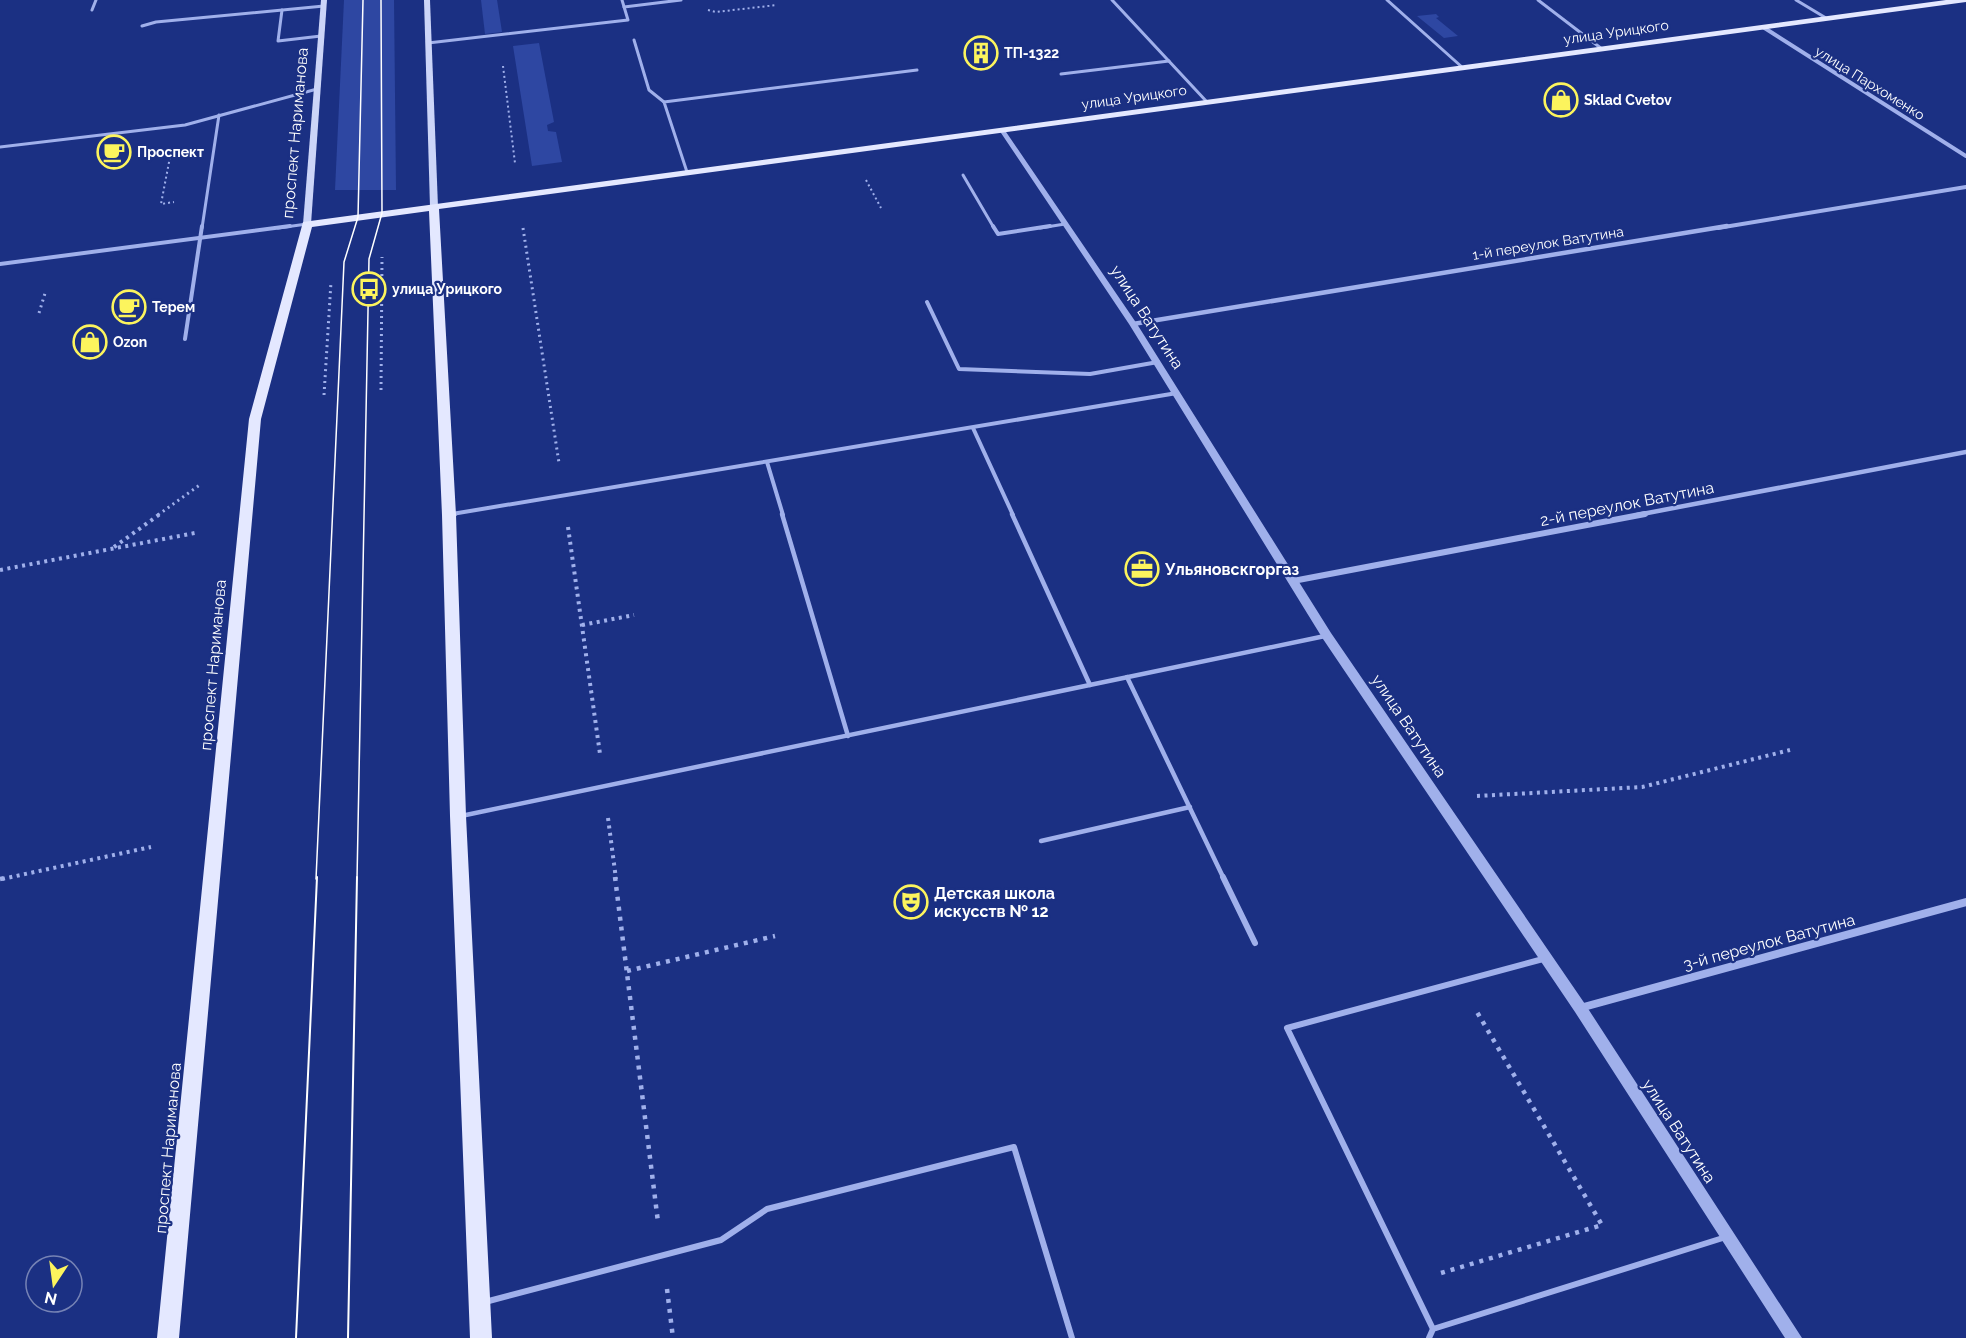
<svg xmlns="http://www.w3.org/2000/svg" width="1966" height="1338" font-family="Raleway,sans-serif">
<rect width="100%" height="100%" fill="#1b3083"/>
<!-- green -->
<g fill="#2e47a2">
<path d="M344,0H394L396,190H335Z"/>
<path d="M481,0H497L502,32L485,34Z"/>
<path d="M1436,14L1439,17L1436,18L1458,36L1444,38L1417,16Z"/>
<path d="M539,43L554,122L547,125L548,131L556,132L562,162L532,166L513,46Z"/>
</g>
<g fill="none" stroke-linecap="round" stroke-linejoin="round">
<!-- path-far3 -->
<g stroke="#a0b0eb" stroke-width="2" stroke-dasharray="2 3" stroke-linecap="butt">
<path d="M708,10L716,12L777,5"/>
<path d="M503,66L515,163"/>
<path d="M170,157L161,204L174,202"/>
<path d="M866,180L881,208"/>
</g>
<!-- path-far2 -->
<g stroke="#a0b0eb" stroke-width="3" stroke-dasharray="2 4" stroke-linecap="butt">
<path d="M523,228L559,463"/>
<path d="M39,313L46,290"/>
<path d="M381,390L382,257"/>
<path d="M324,395L331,282"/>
<path d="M158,515L201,484"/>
</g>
<!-- path-far1 -->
<g stroke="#a0b0eb" stroke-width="4" stroke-dasharray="3 4.5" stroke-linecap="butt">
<path d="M568,527L600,754"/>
<path d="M114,547L160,514"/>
<path d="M0,570L195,533"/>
<path d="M582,625L634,615"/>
<path d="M1477,796L1642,787L1790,750"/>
<path d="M608,818L616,879"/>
<path d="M2,879L151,847"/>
</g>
<!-- path -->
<g stroke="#a0b0eb" stroke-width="4.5" stroke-dasharray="4 6" stroke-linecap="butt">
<path d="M615,877L658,1222"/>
<path d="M0,879L9,877"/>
<path d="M627,971L775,936"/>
<path d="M1441,1273L1602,1225L1477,1012"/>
<path d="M667,1289L673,1338"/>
</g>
<!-- service-far3 -->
<g stroke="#a0b0eb" stroke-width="3">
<path d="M1112,0L1207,102"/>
<path d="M1387,0L1463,68"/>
<path d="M1538,0L1602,49"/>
<path d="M1796,0L1826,18"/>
<path d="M624,7L681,0"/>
<path d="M92,10L96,0"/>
<path d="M282,10L278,41L321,36"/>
<path d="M142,26L156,22L324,6"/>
<path d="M634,40L649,90L664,102"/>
<path d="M428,43L628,20L622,0"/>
<path d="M1061,74L1169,61"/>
<path d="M0,147L185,125L317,89"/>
<path d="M687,172L664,102L917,70"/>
<path d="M963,175L994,228"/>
<path d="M202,228L219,115"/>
<path d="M278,228L307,224"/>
<path d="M1040,228L1065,224"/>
</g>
<!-- service-far2 -->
<g stroke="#a0b0eb" stroke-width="4">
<path d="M993,226L998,234L1050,226"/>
<path d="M0,264L290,226"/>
<path d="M927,302L959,369L1090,374L1158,362"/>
<path d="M185,339L202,226"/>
<path d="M973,428L1013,515"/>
<path d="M767,462L783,515"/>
<path d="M452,514L1177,393"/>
</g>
<!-- service-far1 -->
<g stroke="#a0b0eb" stroke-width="4.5">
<path d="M452,514H455"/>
<path d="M782,514L848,736"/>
<path d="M1012,514L1090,685"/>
<path d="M1127,677L1224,879"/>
<path d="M461,816L1325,636"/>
<path d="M1041,841L1190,807"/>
</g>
<!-- service -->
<g stroke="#a0b0eb" stroke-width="6">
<path d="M1223,877L1255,943"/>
<path d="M485,1302L721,1240L767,1209L1014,1147L1072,1338"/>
<path d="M1433,1329L1287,1028L1543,959"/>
<path d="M1429,1338L1433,1329L1726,1237"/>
</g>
<!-- minor-far3 -->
<g stroke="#a0b0eb" stroke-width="4">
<path d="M1763,27L1966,156"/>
<path d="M1718,228L1966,187"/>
</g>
<!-- minor-far2 -->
<g stroke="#a0b0eb" stroke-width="4.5">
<path d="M1133,324L1727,226"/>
<path d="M1637,515L1966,452"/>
</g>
<!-- minor-far1 -->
<path stroke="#a0b0eb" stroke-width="6" d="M1293,581L1645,514"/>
<!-- minor -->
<path stroke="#a0b0eb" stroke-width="8" d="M1580,1008L1966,902"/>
<!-- tertiary -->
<path fill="#a0b0eb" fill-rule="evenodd" d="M1000,129H1004L1137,324L1331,633L1585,1004L1802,1338H1785L1575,1012L1323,639L1129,324L999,130Z"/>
<!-- secondary -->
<g fill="#ccd5f8" fill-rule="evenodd">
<path d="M321,0H327L311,224L307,227L303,224Z"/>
<path d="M424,0H430L438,207L434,210L430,207Z"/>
</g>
<!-- primary -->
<path fill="#e4e8ff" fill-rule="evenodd" d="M1946,0H1966V2L439,209L456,515L466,816L492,1338H470L450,816L442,515L429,211L312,227L261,419L179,1338H157L249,419L303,222Z"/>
<!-- tram-far1 -->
<g stroke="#fff" stroke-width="1.5">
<path d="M316,879L344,262L358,217L363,0"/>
<path d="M357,879L369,259L382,213L381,0"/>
</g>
<!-- tram -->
<g stroke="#fff" stroke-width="2">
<path d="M296,1338L317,877"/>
<path d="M348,1338L357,877"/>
</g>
</g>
<!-- icons -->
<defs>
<g id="building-ring" transform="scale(1.725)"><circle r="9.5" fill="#1b3083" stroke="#fcf45d" stroke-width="1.5"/><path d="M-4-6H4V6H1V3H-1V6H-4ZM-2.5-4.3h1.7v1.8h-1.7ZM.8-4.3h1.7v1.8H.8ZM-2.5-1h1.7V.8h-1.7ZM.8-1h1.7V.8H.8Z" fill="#fcf45d"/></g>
<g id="shop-ring" transform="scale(1.725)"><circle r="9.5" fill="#1b3083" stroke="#fcf45d" stroke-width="1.5"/><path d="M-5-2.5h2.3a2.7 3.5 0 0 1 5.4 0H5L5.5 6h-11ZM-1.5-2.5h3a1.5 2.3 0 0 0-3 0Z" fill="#fcf45d"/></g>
<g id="cafe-ring" transform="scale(1.725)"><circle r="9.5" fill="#1b3083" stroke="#fcf45d" stroke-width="1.5"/><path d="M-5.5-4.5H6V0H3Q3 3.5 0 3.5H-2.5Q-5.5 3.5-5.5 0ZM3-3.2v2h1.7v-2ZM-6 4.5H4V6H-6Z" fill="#fcf45d"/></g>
<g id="bus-ring" transform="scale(1.725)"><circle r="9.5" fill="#1b3083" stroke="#fcf45d" stroke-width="1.5"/><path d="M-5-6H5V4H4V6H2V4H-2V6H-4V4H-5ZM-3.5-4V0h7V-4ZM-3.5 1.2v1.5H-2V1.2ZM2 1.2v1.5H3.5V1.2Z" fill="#fcf45d"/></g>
<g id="office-ring" transform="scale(1.725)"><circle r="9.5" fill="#1b3083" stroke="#fcf45d" stroke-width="1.5"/><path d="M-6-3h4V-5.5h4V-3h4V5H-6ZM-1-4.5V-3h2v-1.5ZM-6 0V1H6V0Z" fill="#fcf45d"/></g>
<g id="theatre-ring" transform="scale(1.725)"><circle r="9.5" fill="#1b3083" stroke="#fcf45d" stroke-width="1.5"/><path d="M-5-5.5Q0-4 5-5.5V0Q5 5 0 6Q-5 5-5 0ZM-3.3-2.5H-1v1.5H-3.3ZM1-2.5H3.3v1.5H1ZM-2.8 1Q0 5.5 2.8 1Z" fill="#fcf45d"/></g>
</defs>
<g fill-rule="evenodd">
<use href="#building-ring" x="981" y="53"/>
<use href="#shop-ring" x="1561" y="100"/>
<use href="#cafe-ring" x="114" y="152"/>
<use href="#bus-ring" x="369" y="289"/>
<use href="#cafe-ring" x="129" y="307"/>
<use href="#shop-ring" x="90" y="342"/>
<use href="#office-ring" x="1142" y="569"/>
<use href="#theatre-ring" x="911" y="902"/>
</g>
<g text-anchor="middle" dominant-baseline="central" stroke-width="4.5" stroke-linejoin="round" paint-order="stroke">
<!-- far-street labels -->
<g font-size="14" fill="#fff" stroke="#1b3083">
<text transform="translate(1616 32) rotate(-8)">улица Урицкого</text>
<text transform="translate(1870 83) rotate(32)">улица Пархоменко</text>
<text transform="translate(1134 97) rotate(-8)">улица Урицкого</text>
<text transform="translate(1548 243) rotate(-9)">1-й переулок Ватутина</text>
</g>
<!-- far-poi labels -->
<g font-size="14" font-weight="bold" fill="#fff" stroke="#1b3083" text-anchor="start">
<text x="1004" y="53">ТП-1322</text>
<text x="1584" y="100">Sklad Cvetov</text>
<text x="137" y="152">Проспект</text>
<text x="392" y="289">улица Урицкого</text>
<text x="152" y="307">Терем</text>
<text x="113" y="342">Ozon</text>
</g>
<!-- street labels -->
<g font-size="16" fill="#fff" stroke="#1b3083">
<text transform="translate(295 133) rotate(-85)">проспект Нариманова</text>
<text transform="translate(1147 317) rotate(57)">улица Ватутина</text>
<text transform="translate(1627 504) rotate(-11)">2-й переулок Ватутина</text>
<text transform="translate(213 665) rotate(-85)">проспект Нариманова</text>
<text transform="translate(1409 726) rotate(56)">улица Ватутина</text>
<text transform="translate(1769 942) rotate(-15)">3-й переулок Ватутина</text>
<text transform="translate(1679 1131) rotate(57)">улица Ватутина</text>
<text transform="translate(168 1148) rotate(-85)">проспект Нариманова</text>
</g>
<!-- poi labels -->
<g font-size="16" font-weight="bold" fill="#fff" stroke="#1b3083" text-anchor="start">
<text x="1165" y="569">Ульяновскгоргаз</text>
<text x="934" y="893">Детская школа<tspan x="934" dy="18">искусств № 12</tspan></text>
</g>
</g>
<!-- north arrow -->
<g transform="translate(54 1284) rotate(193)"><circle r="28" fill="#1b3083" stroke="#7683b5" stroke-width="1.5"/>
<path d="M0-4.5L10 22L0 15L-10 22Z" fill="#fcf45d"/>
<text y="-9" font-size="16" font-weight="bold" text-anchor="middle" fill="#ffffff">N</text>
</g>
</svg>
